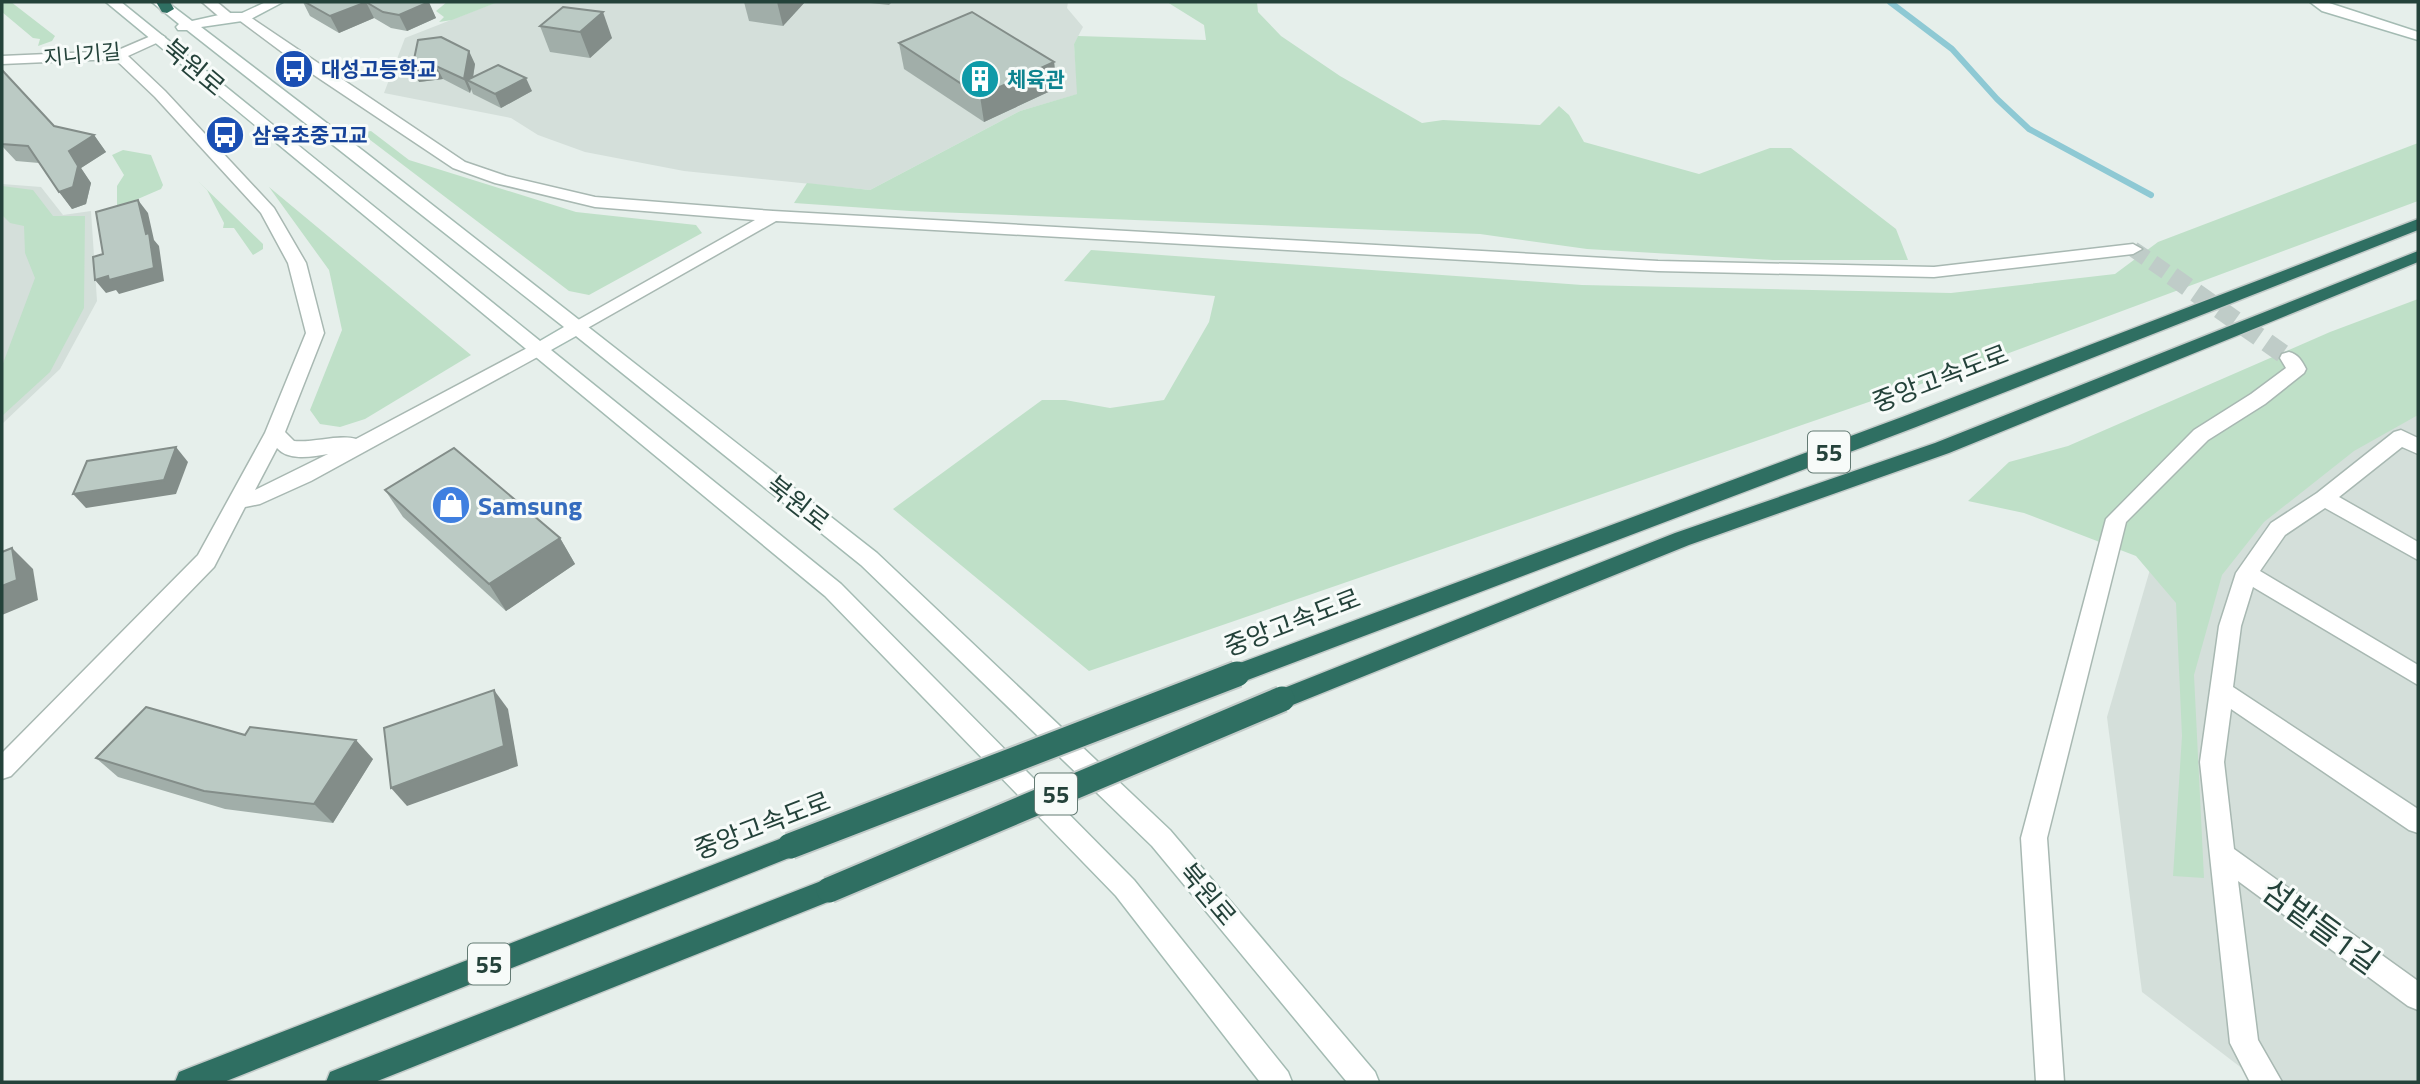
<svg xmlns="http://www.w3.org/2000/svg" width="2420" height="1084" font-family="'Titillium Web','Noto Sans KR',sans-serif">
<rect width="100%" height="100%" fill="#e6efeb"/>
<!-- built -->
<g fill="#d4dfda">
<path d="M497,2H1068L1067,8L1083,27L1074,44L1078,94L1020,111L870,190L684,171L585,152L538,135L511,118L384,93L405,38Z"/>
<path d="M2,184L41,187L63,215L91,211L97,301L60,369L2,424Z"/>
<path d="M2418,341V1082H2260L2142,992L2107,717L2175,484Z"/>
</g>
<!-- green -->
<g fill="#bfe0c8">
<path d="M2,2H11L55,36L52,41L38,46L40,39L33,38L2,12Z"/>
<path d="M447,2H498L452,20L439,22L444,17L436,11Z"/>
<path d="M1167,2H1257L1258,12L1281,36L1340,76L1422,123L1443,120L1540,125L1559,106L1569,115L1584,142L1699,174L1770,148H1791L1896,229L1908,260H1773L1587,249L1480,234L910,211L794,203L807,183L870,190L1020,111L1077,94L1074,44L1078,36L1206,40L1204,25Z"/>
<path d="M371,131L409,160L576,212L696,225L702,233L589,295L569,291L361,133Z"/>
<path d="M2418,143V201L1982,363L1089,671L893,509L1042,400H1065L1110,408L1164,400L1209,322L1215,296L1064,281L1091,250L1582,285L1951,293L2115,274L2158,242Z"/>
<path d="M123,150L151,155L163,185L161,189L117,208V186L124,175L112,155Z"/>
<path d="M198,181L263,244V249L253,255L234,228H223L224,223L207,190Z"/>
<path d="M2,186L33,190L53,216H85L84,308L50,372L2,416V366L35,278L25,253L24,226L10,223L2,215Z"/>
<path d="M269,187L471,355L365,419L340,427L320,424L310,410L342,330L329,270Z"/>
<path d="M2418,299V415L2354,451L2264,522L2222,575L2194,675L2204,878L2173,876L2182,736L2176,603L2136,556L2024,513L1968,501L2009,462L2068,446L2330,332Z"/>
</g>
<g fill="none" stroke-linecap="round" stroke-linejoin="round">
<!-- stream -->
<path stroke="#8ec9d4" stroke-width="6" d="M1890,2L1952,49L1997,99L2029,129L2151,195"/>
<!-- street-tunnel-far1 -->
<path stroke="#bfccc8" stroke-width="16" stroke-dasharray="16 8" stroke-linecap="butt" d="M2133,249L2175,278"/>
<!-- street-tunnel -->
<path stroke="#bfccc8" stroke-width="19" stroke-dasharray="19 10" stroke-linecap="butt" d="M2172,276L2289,358"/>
<!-- street casing -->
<g stroke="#a8b8b2" stroke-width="3">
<g id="street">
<path d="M202,2H217L235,17L233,20H223Z"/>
<path d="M244,13L465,162L506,176L595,197L773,211L1658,261L1934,267L2133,244L2142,249L2133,254L1934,277L1658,271L776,221L577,334L568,328L571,324L755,220L595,207L495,183L453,168L302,67L239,20V14Z"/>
<path d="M158,33L165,37L163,40L128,56L165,91L274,208L306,263L324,333L285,432L294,441C313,443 340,434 356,439L531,346L537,344L546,350L543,354L311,481L260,504L245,507L214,567L11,776L2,779V753L198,555L265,433L306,333L288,263L261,213L155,97L115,59L2,64V56L116,51ZM277,448C288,461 312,457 328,454L255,490Z"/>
<path d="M2289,352C2298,354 2302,361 2306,369L2304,373L2265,404L2208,440L2126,522L2047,838L2064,1082H2036L2021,838L2106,519L2194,430L2251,394L2286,368L2280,358L2282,354Z"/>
<path d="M2401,430L2418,438V454L2402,447L2339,497L2418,542V560L2325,508L2285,535L2260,571L2418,665V685L2253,587L2241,626L2233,687L2418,809V833L2409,830L2231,709L2224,762L2234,849L2418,981V1010L2408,1006L2238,881L2258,1040L2282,1082H2250L2230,1043L2200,762L2219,626L2236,573L2271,523L2317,493L2394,432Z"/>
</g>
</g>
<!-- secondary casing -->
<g stroke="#a4bbb3" stroke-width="3">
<g id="secondary">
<path d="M106,2H121L540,341L564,327L187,30H178L176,27L179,24L152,2H167L192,21L228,13H242L266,2H283L249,20L201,27L366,153L877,553L1170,830L1375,1072L1379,1082H1347L1152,846L861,565L576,336L551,350L841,584L1134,880L1288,1072L1292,1082H1260L1116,896L825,596Z"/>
<path d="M2310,2H2326L2418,32V40L2322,11Z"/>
</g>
</g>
<!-- highway casing -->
<g stroke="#c2cac8" stroke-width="3">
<g id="highway">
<path d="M156,2H170L174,9L167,13L162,12Z"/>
<path d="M2418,219V230L1916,427L1245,681L1237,683L1229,681L1226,674L1229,667L1902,417Z"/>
<path d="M2418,251V262L1949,453L1689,545L1290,706L1282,709L1274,706L1270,699L1274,692L1675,533L1935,443Z"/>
<path d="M790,835L799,838L803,846L799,854L224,1082H175L179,1072L189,1068Z"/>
<path d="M829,878L838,882L842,890L838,898L375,1082H326L330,1072L340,1068Z"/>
</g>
</g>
<!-- street -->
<use href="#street" fill="#fff" fill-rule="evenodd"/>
<!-- secondary -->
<use href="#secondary" fill="#fff" fill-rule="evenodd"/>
<!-- highway -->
<use href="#highway" fill="#2f6f62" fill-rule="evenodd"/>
<!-- highway-bridge casing -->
<g stroke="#c2cac8" stroke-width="29" stroke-linecap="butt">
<g id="highway-bridge">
<path d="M790,846L1237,674"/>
<path d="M829,890L1282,699"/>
</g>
</g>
<!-- highway-bridge -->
<use href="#highway-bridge" stroke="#2f6f62" stroke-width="25"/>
</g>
<!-- wall -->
<g fill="#a1aea9">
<path d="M303,2H428L436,18L407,31L391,28L374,18L339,33L310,16Z"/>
<path d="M744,2H805L783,26L749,21Z"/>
<path d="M861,2H892L889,5Z"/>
<path d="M563,7L612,38L590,58L550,52L540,26Z"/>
<path d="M418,40L475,64L473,78L532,91L501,108L473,94L471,89L470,93L443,79L419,82Z"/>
<path d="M899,43L1054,62L1057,88L984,122L904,69Z"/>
<path d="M2,70L54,126L94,135L106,152L81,168L91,183L86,204L72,209L39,163L16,161L2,146Z"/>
<path d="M385,490L560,538L575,564L506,611L403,517Z"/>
<path d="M96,758L373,759L333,823L225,809L118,777Z"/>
</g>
<!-- shaded-wall -->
<g fill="#838d89">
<path d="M366,2L374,18L339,33L330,16Z"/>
<path d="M429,2L436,18L407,31L399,15Z"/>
<path d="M777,2H805L783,26Z"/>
<path d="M603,12L612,38L590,58L580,32Z"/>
<path d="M469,51L475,64L472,83L467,80L471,89L470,93L464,79Z"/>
<path d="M1054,62L1057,88L984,122L980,96Z"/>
<path d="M436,66L443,79L419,82L412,69Z"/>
<path d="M526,78L532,91L501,108L495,94Z"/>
<path d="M94,135L106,152L81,168L91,183L86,204L72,209L59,192L69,151Z"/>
<path d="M138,200L148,213L154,240L159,246L164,281L119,294L116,290L106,293L95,280L146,234Z"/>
<path d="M176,447L188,462L176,494L86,508L73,494Z"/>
<path d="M560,538L575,564L506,611L489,584Z"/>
<path d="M12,548L33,569L38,600L2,615V586Z"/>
<path d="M494,690L508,709L518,766L407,806L391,788Z"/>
<path d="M356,740L373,759L333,823L314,804Z"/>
</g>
<!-- building -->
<g fill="#bbcac4" stroke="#838d89" stroke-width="2">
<path d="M305,2H429L399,15L383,12L366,2L330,16Z"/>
<path d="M563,7L603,12L580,32L540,26Z"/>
<path d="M972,12L1054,62L980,96L899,43Z"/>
<path d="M441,37L469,51L464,79L436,66L412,69L418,40Z"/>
<path d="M498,65L526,78L495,94L467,80Z"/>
<path d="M2,70L54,126L94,135L69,151L78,166L73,187L59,192L28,146L2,144Z"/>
<path d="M138,200L146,234L149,233L154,268L109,280L108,276L95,280L93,257L103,254L96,212Z"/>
<path d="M176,447L164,480L73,494L87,461Z"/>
<path d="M454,448L560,538L489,584L385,490Z"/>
<path d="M12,548L17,580L2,586V552Z"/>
<path d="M494,690L504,746L391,788L384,728Z"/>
<path d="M146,707L245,735L250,727L356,740L314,804L204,791L96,758Z"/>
</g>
<!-- icons -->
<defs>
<g id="bus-disc" transform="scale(2.0125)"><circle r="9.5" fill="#1a4fb4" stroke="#f7fbf9"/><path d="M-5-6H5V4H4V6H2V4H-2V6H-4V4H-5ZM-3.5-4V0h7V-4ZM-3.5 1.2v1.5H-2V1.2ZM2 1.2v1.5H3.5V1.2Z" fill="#fff"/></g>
<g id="building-disc" transform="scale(2.0125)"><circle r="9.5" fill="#0f9aa8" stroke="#f7fbf9"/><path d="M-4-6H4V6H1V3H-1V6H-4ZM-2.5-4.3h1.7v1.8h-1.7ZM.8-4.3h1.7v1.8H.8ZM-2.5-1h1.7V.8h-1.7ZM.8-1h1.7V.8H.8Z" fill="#fff"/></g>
<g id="shop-disc" transform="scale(2.0125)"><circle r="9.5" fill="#3f7fe0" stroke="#f7fbf9"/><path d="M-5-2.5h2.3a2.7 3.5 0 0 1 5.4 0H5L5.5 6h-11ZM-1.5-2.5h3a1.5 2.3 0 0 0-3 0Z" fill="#fff"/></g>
</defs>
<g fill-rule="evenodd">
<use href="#bus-disc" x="294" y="69"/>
<use href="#building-disc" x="980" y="79"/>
<use href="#bus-disc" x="225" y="135"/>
<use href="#shop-disc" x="451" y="505"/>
</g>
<g text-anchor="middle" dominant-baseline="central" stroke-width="6" stroke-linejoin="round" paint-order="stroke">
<!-- far-street labels -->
<g font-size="21" fill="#24423a" stroke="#f7fbf9">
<text transform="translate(82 54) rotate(-5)">지니기길</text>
</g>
<!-- far-transit labels -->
<g font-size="21" font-weight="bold" fill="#164399" stroke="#f7fbf9" text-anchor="start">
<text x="321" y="69">대성고등학교</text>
<text x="252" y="135">삼육초중고교</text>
</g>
<!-- far-culture labels -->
<g font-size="21" font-weight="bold" fill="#0d838f" stroke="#f7fbf9" text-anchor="start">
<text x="1007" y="79">체육관</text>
</g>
<!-- shield labels -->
<g fill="#f7fbf9" stroke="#637a73" stroke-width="2">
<rect x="1808" y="431.5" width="42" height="41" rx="5"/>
<rect x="1035" y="773.5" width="42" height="41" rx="5"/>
<rect x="468" y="943.5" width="42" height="41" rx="5"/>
</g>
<g font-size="24" font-weight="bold" fill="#24423a">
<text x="1829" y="452">55</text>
<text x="1056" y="794">55</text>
<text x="489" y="964">55</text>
</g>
<!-- street labels -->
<g font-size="26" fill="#24423a" stroke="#f7fbf9">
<text transform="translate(194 67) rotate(40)">북원로</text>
<text transform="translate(1940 378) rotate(-21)">중앙고속도로</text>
<text transform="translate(798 503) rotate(38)">북원로</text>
<text transform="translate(1292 622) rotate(-21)">중앙고속도로</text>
<text transform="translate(762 825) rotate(-21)">중앙고속도로</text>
<text transform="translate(1208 894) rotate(50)">북원로</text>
</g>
<!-- shop labels -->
<g font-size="26" font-weight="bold" fill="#366cbe" stroke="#f7fbf9" text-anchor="start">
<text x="478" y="505">Samsung</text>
</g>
<!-- near-street labels -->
<g font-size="32" fill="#24423a" stroke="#f7fbf9">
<text transform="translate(2321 926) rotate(36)">섬밭들1길</text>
</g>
</g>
<!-- border -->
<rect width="2420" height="1084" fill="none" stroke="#24423a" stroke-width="7"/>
</svg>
